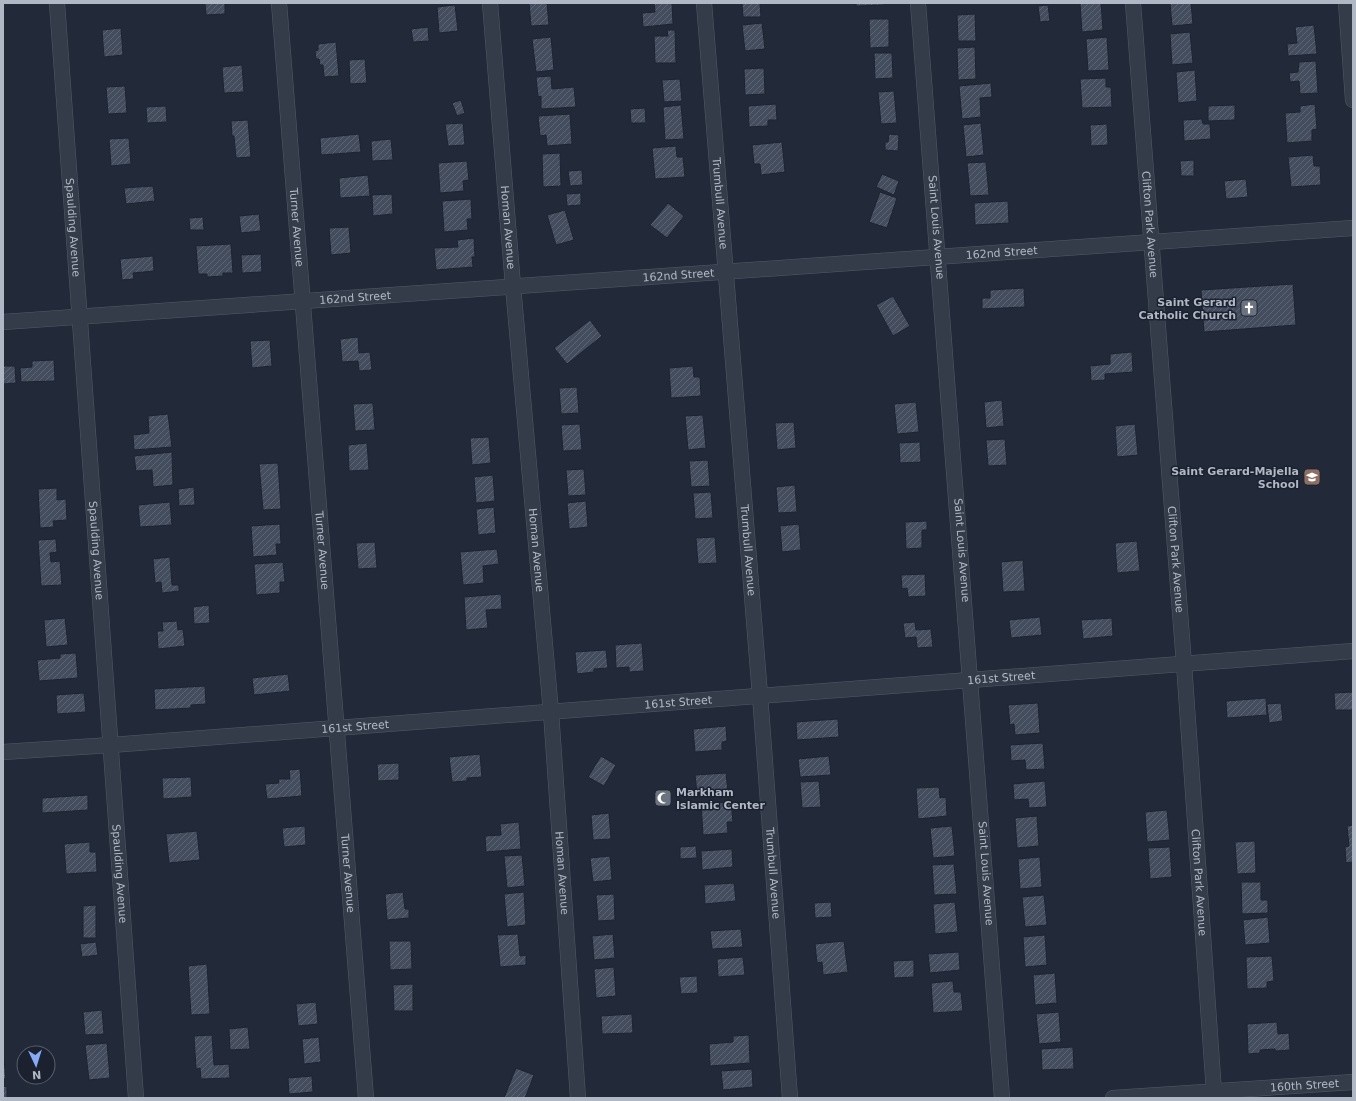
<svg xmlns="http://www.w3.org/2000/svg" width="1356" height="1101" font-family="'DejaVu Sans',sans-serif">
<defs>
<pattern id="building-hatch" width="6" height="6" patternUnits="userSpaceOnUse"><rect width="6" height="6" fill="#434d5e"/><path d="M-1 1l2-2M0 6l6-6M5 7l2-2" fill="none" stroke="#5c6474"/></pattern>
</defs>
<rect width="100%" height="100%" fill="#222a39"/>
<!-- building -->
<g fill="url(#building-hatch)" stroke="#1d2330">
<path d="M205,3H225V14L206,15Z"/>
<path d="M529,3H547L549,25L531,26Z"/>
<path d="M654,3H672L673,24L643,27L642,13L655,12Z"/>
<path d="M742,3H760L761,17H743Z"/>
<path d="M856,3H884V5L856,6Z"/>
<path d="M1080,3H1101L1103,30L1082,32Z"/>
<path d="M1170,3H1191L1193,24L1172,26Z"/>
<path d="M455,5L458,31L439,33L437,7Z"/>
<path d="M1048,5L1050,21L1040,22L1038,6Z"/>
<path d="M975,14L976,41H958L957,15Z"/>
<path d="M869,19H889V47L870,48Z"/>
<path d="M762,23L765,49L745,51L742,25Z"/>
<path d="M1314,25L1317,54L1288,56L1287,44L1297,43L1295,27Z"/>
<path d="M428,27L429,41L413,42L411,29Z"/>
<path d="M121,28L123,55L104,57L102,30Z"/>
<path d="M667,30H675L676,63H655L654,36H668Z"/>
<path d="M1190,32L1193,63L1172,65L1170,34Z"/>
<path d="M551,37L554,70L536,72L532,39Z"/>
<path d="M1107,37L1109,70L1088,71L1086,39Z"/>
<path d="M336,42L339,76L324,77L323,65H320L319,59H316L315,51L318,50V44Z"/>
<path d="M975,47L976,79L958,80L957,48Z"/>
<path d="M874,53H892L893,78L875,79Z"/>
<path d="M365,59L367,83L350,84L349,60Z"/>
<path d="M1316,61L1318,93L1300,94L1299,81L1290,82L1289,73L1298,72L1299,62Z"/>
<path d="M242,65L244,92L224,93L222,67Z"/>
<path d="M764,68L765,94L745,95L744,69Z"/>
<path d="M1195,70L1197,101L1178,103L1176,72Z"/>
<path d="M551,76L552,89L574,87L576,107L541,109V96L538,97L536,77Z"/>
<path d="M1106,78V87H1111L1112,107L1082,108L1080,79Z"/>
<path d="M680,79L682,101L664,102L662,80Z"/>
<path d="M991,83L992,97L980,98L981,117L962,119L959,86Z"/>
<path d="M125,86L127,113L108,114L106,87Z"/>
<path d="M894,91L897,123L881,124L878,92Z"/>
<path d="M461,100L465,113L457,116L452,103Z"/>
<path d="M776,104L777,120H768V126L749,127L748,106Z"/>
<path d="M1315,104L1317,129L1312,130V141L1287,143L1285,113L1300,112V106Z"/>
<path d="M681,105L684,139L665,140L663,107Z"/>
<path d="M1235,105V120L1208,121V106Z"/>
<path d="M166,106L167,122L147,123L146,107Z"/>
<path d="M645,108L646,123H631L630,109Z"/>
<path d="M570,114L572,144L547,146L546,135L540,136L538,116Z"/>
<path d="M1202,119L1203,124H1210L1211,139L1184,141L1183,120Z"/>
<path d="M248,120L251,157L236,158L234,136H232L231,121Z"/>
<path d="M463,123L465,145L448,146L445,124Z"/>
<path d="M981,123L984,155L966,157L963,125Z"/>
<path d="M1107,124L1108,145L1091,146L1090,125Z"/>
<path d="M359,134L361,152L321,155L320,138Z"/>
<path d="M889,134L899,135L898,151L885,150V142H888Z"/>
<path d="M129,138L131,164L111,166L109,139Z"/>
<path d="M391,139L393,160L372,161L371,141Z"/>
<path d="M782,142L785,172L761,175L760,164H754L752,145Z"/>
<path d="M676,146L677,157H683L685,177L655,179L652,148Z"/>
<path d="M560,153L561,186L543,187L542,154Z"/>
<path d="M1313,155L1314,166H1320L1321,185L1291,187L1288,157Z"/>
<path d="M1194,160V176H1181L1180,161Z"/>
<path d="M467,161L469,180L463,181L464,191L440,193L438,163Z"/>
<path d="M986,162L989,195L970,196L967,163Z"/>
<path d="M582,170L583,185L570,186L568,171Z"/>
<path d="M882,174L899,181L894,195L876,187Z"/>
<path d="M368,175L370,196L340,198L339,178Z"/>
<path d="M1246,179L1248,197L1226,199L1224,181Z"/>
<path d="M153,186L155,201L126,204L124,188Z"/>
<path d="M880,192L897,198L887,228L869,222Z"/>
<path d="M581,193V205L567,206L566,194Z"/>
<path d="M392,194L393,214L373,216L372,195Z"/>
<path d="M471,199L472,219H467L468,230L444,232L442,201Z"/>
<path d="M1008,201L1009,223L975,225L974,203Z"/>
<path d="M668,203L684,216L667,238L650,225Z"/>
<path d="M565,210L574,240L556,245L547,215Z"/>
<path d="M259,214L261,231L241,233L239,216Z"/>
<path d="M203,217L204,230H190L189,218Z"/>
<path d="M349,227L351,253L331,255L329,228Z"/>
<path d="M474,238L475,257H472L473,267L436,270L434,248L458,247L457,240Z"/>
<path d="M231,244L233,273H223V276L207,277V274H198L196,246Z"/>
<path d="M261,254L262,272L242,273L241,255Z"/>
<path d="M153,256L154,271L133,273L134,279L122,280L120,259Z"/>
<path d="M1293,284L1296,325L1204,332L1201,290Z"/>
<path d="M1024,288L1025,307L982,309V298H990V290Z"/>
<path d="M893,296L910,326L893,336L876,305Z"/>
<path d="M590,320L602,336L567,364L554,348Z"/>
<path d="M358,337L359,353L370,352L372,370L359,371L358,361L342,362L340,339Z"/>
<path d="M270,340L272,366L252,368L250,341Z"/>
<path d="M1132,352L1133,372L1105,374V380L1091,381L1090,366L1110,364V354Z"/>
<path d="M54,360L55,381L21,382L20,368L32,367V361Z"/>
<path d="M3,366H15L16,383L3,384Z"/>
<path d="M693,366L694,377H700L701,396L671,398L669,368Z"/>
<path d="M577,387L579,413L561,414L559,388Z"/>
<path d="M1002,400L1004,426L986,428L984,402Z"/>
<path d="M916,402L919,432L897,434L894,404Z"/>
<path d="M373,403L375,430L355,431L353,404Z"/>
<path d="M168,414L172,447L134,450L133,435L149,433L148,416Z"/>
<path d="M703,415L706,448L688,450L685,416Z"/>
<path d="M794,422L796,448L777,450L775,423Z"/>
<path d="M580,424L582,450L563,451L561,425Z"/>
<path d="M1135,424L1138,455L1117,457L1115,426Z"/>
<path d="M489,437L491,463L472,465L470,438Z"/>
<path d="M1005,439L1007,465L988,466L986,440Z"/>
<path d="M920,442L921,462L900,463L899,443Z"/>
<path d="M367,443L369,470L349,471L348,445Z"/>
<path d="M172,452L173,485L153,487L152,470L136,471L134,456Z"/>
<path d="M708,460L710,486L691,487L689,461Z"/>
<path d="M278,463L281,509L263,510L259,464Z"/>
<path d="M584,469L586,495L568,496L566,470Z"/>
<path d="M493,475L495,501L476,503L474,477Z"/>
<path d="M795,485L797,512L778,513L776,487Z"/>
<path d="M194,487L195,505L179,506L178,489Z"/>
<path d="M57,488V500L66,499L67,520L53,521L54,527L40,528L38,489Z"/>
<path d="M711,492L713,518L695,519L693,493Z"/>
<path d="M586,501L588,527L569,529L567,503Z"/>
<path d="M170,502L172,525L140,527L138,505Z"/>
<path d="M494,507L496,533L478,535L476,509Z"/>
<path d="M927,521V530H922V548L906,549L905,522Z"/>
<path d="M280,524L281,544H276L277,555L253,557L251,526Z"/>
<path d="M799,524L801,550L782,552L780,526Z"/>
<path d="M715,537L717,563L698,564L696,538Z"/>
<path d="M56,539L57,552L50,553L51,562L60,561L62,585L41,586L38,540Z"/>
<path d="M1137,541L1140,571L1117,573L1115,543Z"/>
<path d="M375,542L377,568L358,569L356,543Z"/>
<path d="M497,549L499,564L483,566L484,583L463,585L460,552Z"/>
<path d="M170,557L172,585H179V591L162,593L161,582L155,583L153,559Z"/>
<path d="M1023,560L1025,591L1003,592L1001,562Z"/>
<path d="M283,562L285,582H280V593L256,595L254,564Z"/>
<path d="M925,574L926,596L908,597L907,588L902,589L901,575Z"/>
<path d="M501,594L502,609L486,610L488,628L466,630L464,597Z"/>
<path d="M209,605L210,623L194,624L193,607Z"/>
<path d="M1040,617L1042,635L1011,638L1009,620Z"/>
<path d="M65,618L68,645L46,647L44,620Z"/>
<path d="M1112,618L1113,636L1083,639L1081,620Z"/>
<path d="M177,621L178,630L183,629L185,646L158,649L157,631H163L162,622Z"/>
<path d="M915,622L916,630L931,629L933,647L917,648L916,637L905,638L903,623Z"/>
<path d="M642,643L644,671L629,672V667L616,668L615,645Z"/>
<path d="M606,650L608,668L594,669V672L577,674L575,652Z"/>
<path d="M76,653L78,678L39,681L37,660L60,658V654Z"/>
<path d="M288,674L290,691L254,695L252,678Z"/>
<path d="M205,686L206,704L191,705V708L155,710L154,689Z"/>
<path d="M1353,692V710H1335L1334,693Z"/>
<path d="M84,693L86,712L57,714L56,695Z"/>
<path d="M1266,698L1267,715L1227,718L1226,701Z"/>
<path d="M1038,703L1040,733L1015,735L1014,724L1010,725L1008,705Z"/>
<path d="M1281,703L1283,721L1269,723L1267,704Z"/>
<path d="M838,719L839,737L797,740L796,722Z"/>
<path d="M726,726L727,741L722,742V750L695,752L693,729Z"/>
<path d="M1043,743L1045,769L1026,770L1025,760L1011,761L1010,745Z"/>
<path d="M480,754L482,777L467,778V781L452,782L449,757Z"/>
<path d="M601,756L616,765L604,786L588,777Z"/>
<path d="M829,756L831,775L800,777L798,759Z"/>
<path d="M399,763V780L378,781L377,764Z"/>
<path d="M300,769L302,796L267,799L265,784L279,783L278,779H290L289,770Z"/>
<path d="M726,773L728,791L697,793L695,775Z"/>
<path d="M191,777L192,797L163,799L162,778Z"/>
<path d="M819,781L821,807L802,808L800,782Z"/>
<path d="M1045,781L1047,807L1029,808L1028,799L1014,800L1013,784Z"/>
<path d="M939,787L940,798L946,797L947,816L918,819L916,788Z"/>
<path d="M88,795V810L42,813V798Z"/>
<path d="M731,802L733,822H727L728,833L703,835L701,804Z"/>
<path d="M1167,810L1170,840L1147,842L1145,812Z"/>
<path d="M609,813L611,839L593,840L591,815Z"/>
<path d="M1037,816L1039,846L1017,848L1015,818Z"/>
<path d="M519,822L521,849L486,852L485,836L501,835L500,824Z"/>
<path d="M1353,825V862L1346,863L1345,847L1349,846L1347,826Z"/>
<path d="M305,826L306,845L284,847L282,828Z"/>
<path d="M952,826L955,856L933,858L930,828Z"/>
<path d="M197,831L200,860L169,863L166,834Z"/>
<path d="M1255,841L1256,873L1237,874L1235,842Z"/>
<path d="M90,842V852H96L97,872L66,874L64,844Z"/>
<path d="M696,846L697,858L680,859V847Z"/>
<path d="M1170,847L1172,877L1150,879L1148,848Z"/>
<path d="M732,849L733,867L702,870L701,851Z"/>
<path d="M522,855L525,886L507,888L504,856Z"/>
<path d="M610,856L612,880L593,882L590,858Z"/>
<path d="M1040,857L1042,887L1020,889L1018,859Z"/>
<path d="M954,864L957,894L934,895L932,865Z"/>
<path d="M1241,882H1261V900H1268V913L1242,914Z"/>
<path d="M734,883L736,901L705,904L704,885Z"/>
<path d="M403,892L405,909H409V918L387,920L385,894Z"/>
<path d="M524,892L526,925L507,927L504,894Z"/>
<path d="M614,894L615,920L598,921L596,895Z"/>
<path d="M1044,895L1047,925L1025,927L1022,897Z"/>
<path d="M831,902L832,917L815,918L814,903Z"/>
<path d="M955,902L958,932L935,934L933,904Z"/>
<path d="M96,905V938H83V906Z"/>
<path d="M1268,917L1270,943L1245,945L1243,920Z"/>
<path d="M741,929L743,947L712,949L710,931Z"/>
<path d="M518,934L520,956L526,955V965L500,967L497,935Z"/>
<path d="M613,934L615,958L594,960L592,936Z"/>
<path d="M1045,935L1047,965L1025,967L1023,937Z"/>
<path d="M389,941H411L412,969L390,970Z"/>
<path d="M844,941L848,972L823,975L822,962L817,963L815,944Z"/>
<path d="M96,942L98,955L82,957L80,944Z"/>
<path d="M959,952L960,970L930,973L928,954Z"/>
<path d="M1272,956L1274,981L1267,982V988L1247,989L1246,957Z"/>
<path d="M743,957L745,975L718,977L717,959Z"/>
<path d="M914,960V977L894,978L893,961Z"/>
<path d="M207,964L210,1014L191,1015L188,966Z"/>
<path d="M614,967L616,996L596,998L594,969Z"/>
<path d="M1055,973L1057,1003L1035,1005L1033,975Z"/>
<path d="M697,976L698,993L681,994L679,977Z"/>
<path d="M953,981L954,992H961L963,1011L933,1013L931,983Z"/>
<path d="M413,984V1011H394L393,985Z"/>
<path d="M316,1002L318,1024L298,1026L296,1004Z"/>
<path d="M102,1010L104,1034L85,1035L83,1012Z"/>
<path d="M1059,1012L1061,1042L1039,1044L1036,1014Z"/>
<path d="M632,1014L633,1033L602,1034L601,1016Z"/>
<path d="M1277,1022L1278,1034L1289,1033L1290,1050L1275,1051V1049L1260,1050V1053L1248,1054L1247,1024Z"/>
<path d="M248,1027L250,1049L230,1050L229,1029Z"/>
<path d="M212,1035L214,1065L229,1064L230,1078L201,1079L200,1068L196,1069L194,1036Z"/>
<path d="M749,1035L750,1063L710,1066L709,1044L733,1042V1036Z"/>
<path d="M319,1037L321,1062L304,1064L302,1039Z"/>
<path d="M107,1043L110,1078L89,1080L85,1045Z"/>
<path d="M1073,1047L1074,1069L1042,1070L1041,1049Z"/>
<path d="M3,1050L6,1079H3Z"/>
<path d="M516,1068L534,1075L525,1098H504Z"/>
<path d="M752,1069L753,1087L723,1090L721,1071Z"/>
<path d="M312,1076L313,1092L289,1094L288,1078Z"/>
<path d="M7,1086V1098H3V1087Z"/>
</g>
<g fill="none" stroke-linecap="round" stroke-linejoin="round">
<!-- minor casing -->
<g stroke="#535a67" stroke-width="16">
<g id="minor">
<path id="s1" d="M57,3L136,1098"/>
<path id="s2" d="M279,3L366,1098"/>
<path id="s3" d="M490,3L513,286L551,712L578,1098"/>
<path id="s4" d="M704,3L760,695L790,1098"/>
<path id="s5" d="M918,3C949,368 977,733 1002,1098"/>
<path id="s6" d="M1133,3L1184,664L1214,1092"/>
<path d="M1346,3L1353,100"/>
<path id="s7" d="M3,322L1353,228"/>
<path id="s8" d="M3,752L111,745L1353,651"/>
<path id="s9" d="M1113,1098L1353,1082"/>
</g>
</g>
<!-- minor -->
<use href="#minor" stroke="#353c49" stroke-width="15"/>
</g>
<!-- icons -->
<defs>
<g id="church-square" transform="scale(0.9)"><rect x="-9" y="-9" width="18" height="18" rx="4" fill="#6b7280" stroke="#1b212e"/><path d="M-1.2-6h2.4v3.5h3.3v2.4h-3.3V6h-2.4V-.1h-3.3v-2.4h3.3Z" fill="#fff"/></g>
<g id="school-square" transform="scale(0.9)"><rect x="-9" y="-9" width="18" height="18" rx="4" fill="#8d6e63" stroke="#1b212e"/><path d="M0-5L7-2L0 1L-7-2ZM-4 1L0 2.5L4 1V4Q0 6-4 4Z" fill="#fff"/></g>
<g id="mosque-square" transform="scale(0.9)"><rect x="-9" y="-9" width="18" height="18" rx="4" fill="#6b7280" stroke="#1b212e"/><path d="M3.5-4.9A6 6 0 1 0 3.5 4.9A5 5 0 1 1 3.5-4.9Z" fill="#fff"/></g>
</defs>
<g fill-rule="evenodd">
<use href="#church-square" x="1249" y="308"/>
<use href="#school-square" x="1312" y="477"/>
<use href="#mosque-square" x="663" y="798"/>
</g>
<g text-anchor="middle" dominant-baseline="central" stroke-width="3" stroke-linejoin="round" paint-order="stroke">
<!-- street labels -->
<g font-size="11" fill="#b0b7c5" stroke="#1b212e">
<text stroke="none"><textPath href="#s4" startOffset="201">Trumbull Avenue</textPath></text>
<text stroke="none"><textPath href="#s6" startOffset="222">Clifton Park Avenue</textPath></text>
<text stroke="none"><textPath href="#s1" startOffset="225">Spaulding Avenue</textPath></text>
<text stroke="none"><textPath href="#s5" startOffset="225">Saint Louis Avenue</textPath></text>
<text stroke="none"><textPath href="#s2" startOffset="225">Turner Avenue</textPath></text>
<text stroke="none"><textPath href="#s3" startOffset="225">Homan Avenue</textPath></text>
<text stroke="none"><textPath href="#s7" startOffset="1001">162nd Street</textPath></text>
<text stroke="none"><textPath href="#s7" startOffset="677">162nd Street</textPath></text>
<text stroke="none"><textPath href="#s7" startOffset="353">162nd Street</textPath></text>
<text stroke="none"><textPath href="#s3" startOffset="549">Homan Avenue</textPath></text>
<text stroke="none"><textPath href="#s4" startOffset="549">Trumbull Avenue</textPath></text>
<text stroke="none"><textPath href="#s5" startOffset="549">Saint Louis Avenue</textPath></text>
<text stroke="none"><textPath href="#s1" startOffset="549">Spaulding Avenue</textPath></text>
<text stroke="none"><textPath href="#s2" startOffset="549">Turner Avenue</textPath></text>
<text stroke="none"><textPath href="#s6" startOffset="558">Clifton Park Avenue</textPath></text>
<text stroke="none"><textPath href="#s8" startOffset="1001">161st Street</textPath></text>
<text stroke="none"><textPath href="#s8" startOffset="677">161st Street</textPath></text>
<text stroke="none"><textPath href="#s8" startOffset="353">161st Street</textPath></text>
<text stroke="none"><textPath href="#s2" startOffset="873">Turner Avenue</textPath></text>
<text stroke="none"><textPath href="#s3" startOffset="873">Homan Avenue</textPath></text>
<text stroke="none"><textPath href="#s4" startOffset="873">Trumbull Avenue</textPath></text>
<text stroke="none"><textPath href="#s5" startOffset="873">Saint Louis Avenue</textPath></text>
<text stroke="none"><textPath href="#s1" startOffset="873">Spaulding Avenue</textPath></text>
<text stroke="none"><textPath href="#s6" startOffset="882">Clifton Park Avenue</textPath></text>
<text stroke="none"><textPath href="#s9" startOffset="192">160th Street</textPath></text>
</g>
<!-- poi labels -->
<g font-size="11" font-weight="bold" fill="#b0b7c5" stroke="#1b212e" text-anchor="end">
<text x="1236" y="302">Saint Gerard<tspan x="1236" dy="13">Catholic Church</tspan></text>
<text x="1299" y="471">Saint Gerard-Majella<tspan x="1299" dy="13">School</tspan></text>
<text x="676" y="792" text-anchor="start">Markham<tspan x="676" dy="13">Islamic Center</tspan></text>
</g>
</g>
<!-- border -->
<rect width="1356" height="1101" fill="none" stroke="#b0b7c5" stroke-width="8"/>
<!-- north arrow -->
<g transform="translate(36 1065) rotate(176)"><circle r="19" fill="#1b212e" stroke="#575d6a"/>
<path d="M0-3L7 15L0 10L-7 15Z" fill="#86aaf5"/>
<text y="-6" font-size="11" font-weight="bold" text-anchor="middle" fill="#b0b7c5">N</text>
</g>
</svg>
